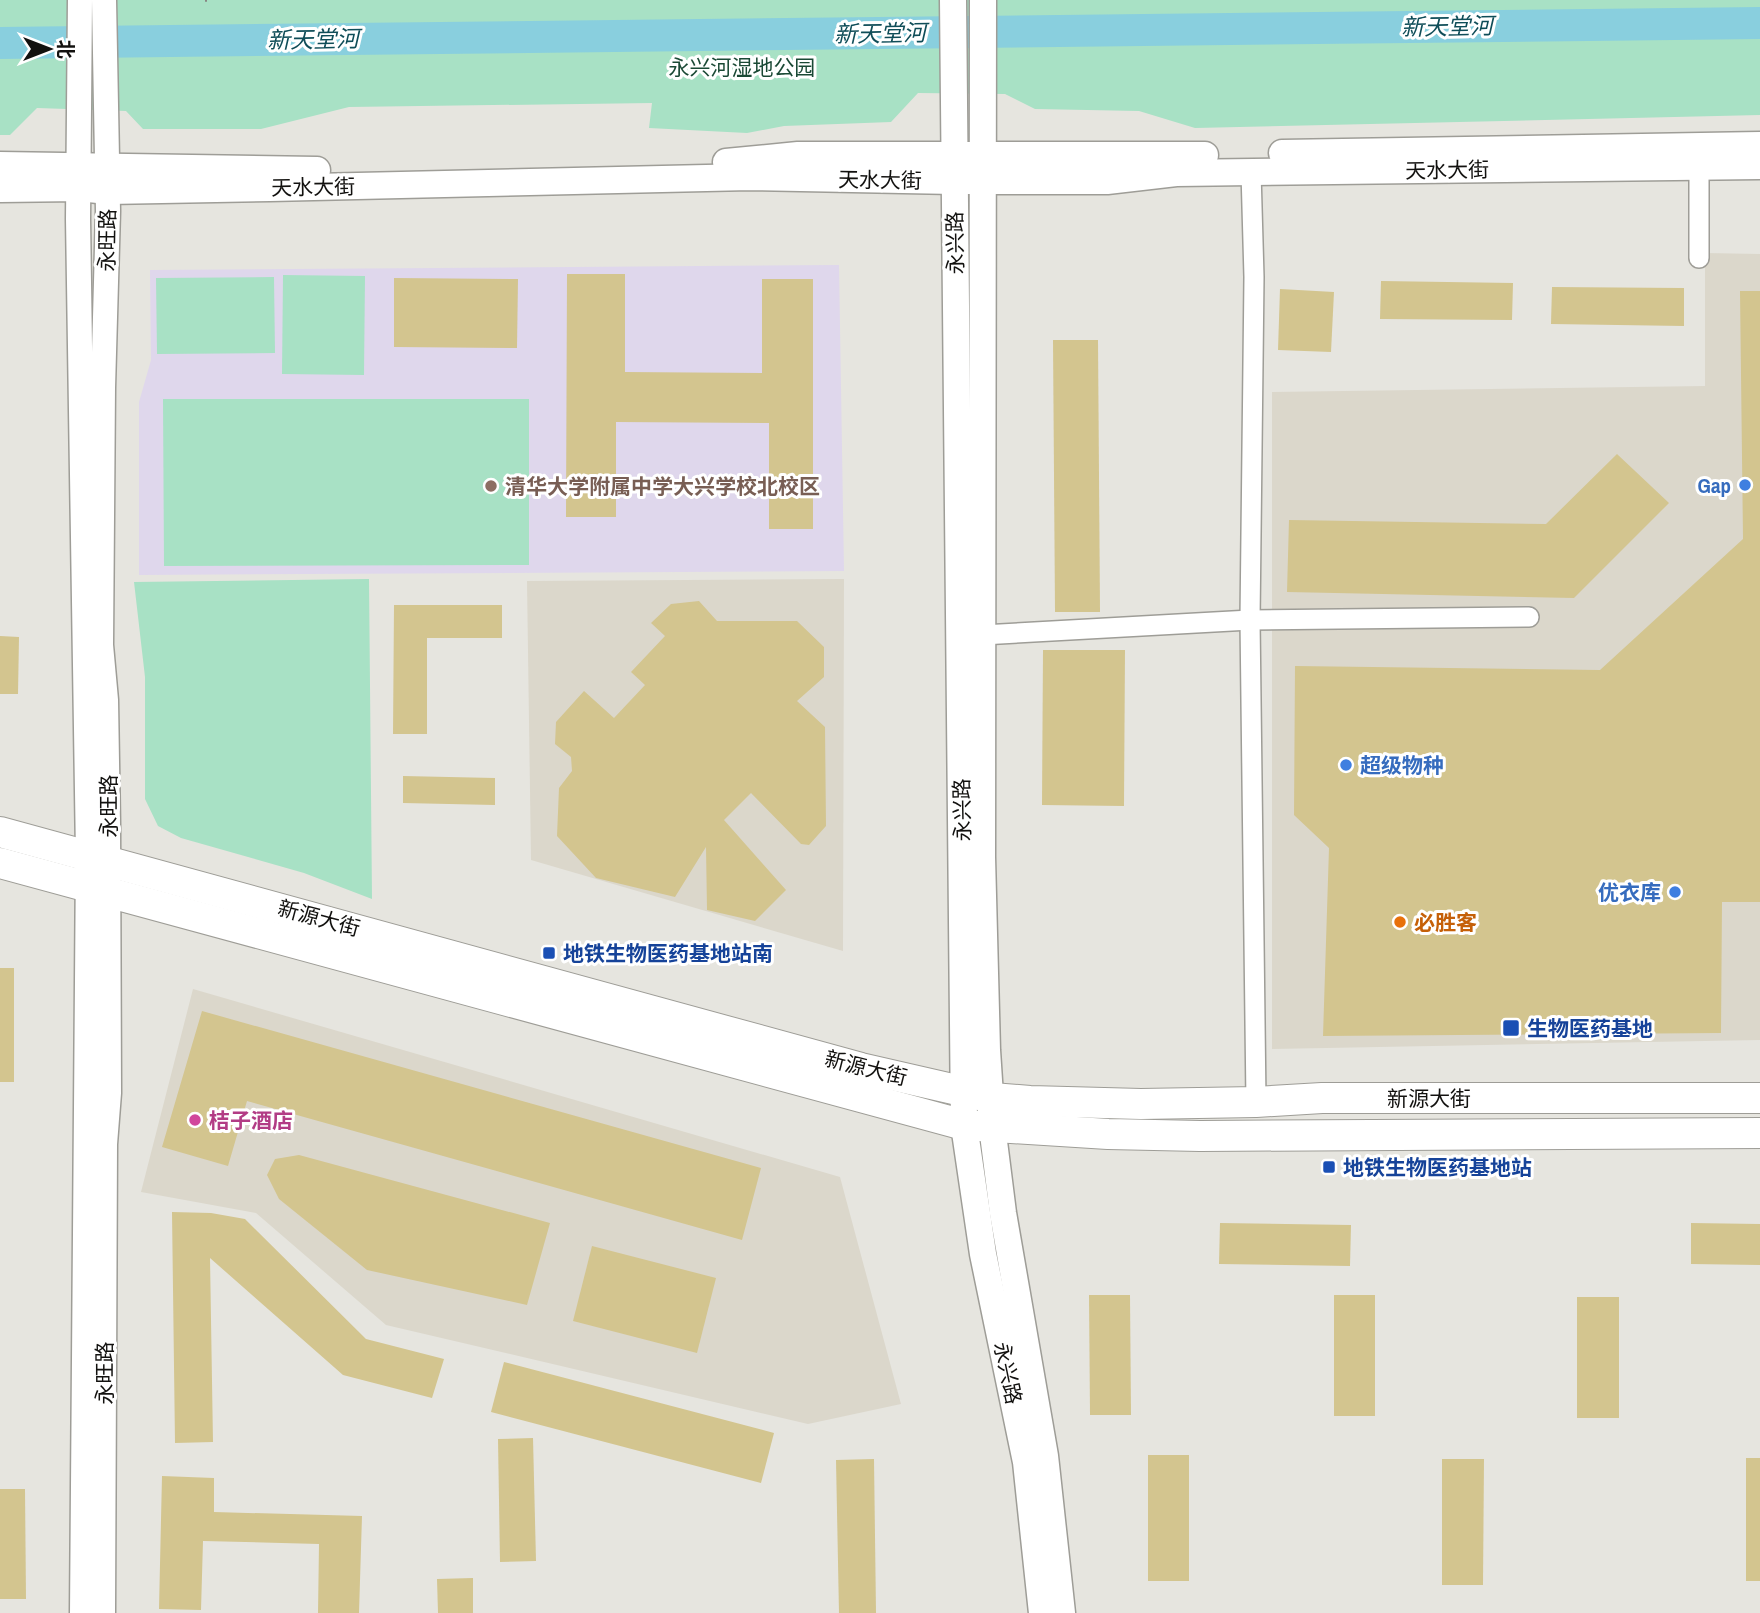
<svg xmlns="http://www.w3.org/2000/svg" width="1760" height="1613" font-family="'Archivo Narrow','Noto Sans SC',sans-serif">
<rect width="100%" height="100%" fill="#e6e5df"/>
<!-- built -->
<g fill="#dbd7cb">
<path d="M1705,253L1760,254V1040L1272,1049V392L1705,386Z"/>
<path d="M844,579L843,951L531,860L527,581Z"/>
<path d="M193,989L840,1177L901,1404L808,1424L386,1325L256,1213L141,1192Z"/>
</g>
<!-- education -->
<path fill="#dfd7ec" d="M839,265L844,571L139,575V402L151,360L150,270Z"/>
<!-- green -->
<g fill="#a8e1c5">
<path d="M0,0H1760V115L1195,128L1139,111L1035,109L1005,94L918,93L891,122L784,126L747,133L649,128L652,103L349,107L261,129H143L126,111L37,108L10,135H0Z"/>
<path d="M283,275L365,276L364,375L282,374Z"/>
<path d="M274,277L275,353L157,354L156,278Z"/>
<path d="M163,399H529V565L164,566Z"/>
<path d="M369,579L372,899L304,873L181,838L158,826L145,799V677L134,582Z"/>
</g>
<g fill="none" stroke-linecap="round" stroke-linejoin="round">
<!-- river -->
<path stroke="#89cfde" stroke-width="32" d="M0,43L1760,23"/>
</g>
<!-- building -->
<g fill="#d3c58f">
<path d="M567,274H625V372L762,373V279H813V529H769V423L616,422V517H566Z"/>
<path d="M394,278L518,279L517,348L394,347Z"/>
<path d="M1381,281L1513,283L1512,320L1380,319Z"/>
<path d="M1552,287L1684,288V326L1551,324Z"/>
<path d="M1280,289L1334,292L1331,352L1278,350Z"/>
<path d="M1740,291H1760V902H1722L1721,1033L1323,1036L1329,848L1294,815L1295,666L1600,670L1743,539Z"/>
<path d="M1053,340H1098L1100,612H1055Z"/>
<path d="M1617,454L1669,503L1574,598L1287,592L1289,520L1546,524Z"/>
<path d="M699,601L717,621H797L824,647V677L797,701L825,727L826,826L809,845L801,844L751,793L724,820L786,890L755,921L707,910L706,847L675,897L596,878L557,836L559,788L572,771L571,757L555,744L556,722L584,691L614,718L645,685L631,672L665,636L651,623L671,604Z"/>
<path d="M394,605H502V638H427V734H393Z"/>
<path d="M0,636L19,637L18,694H0Z"/>
<path d="M1043,650H1125L1124,806L1042,805Z"/>
<path d="M403,776L495,778V805L403,803Z"/>
<rect x="0" y="968" width="14" height="114"/>
<path d="M202,1011L761,1168L742,1240L247,1101L228,1166L162,1147Z"/>
<path d="M299,1155L550,1223L527,1305L367,1270L279,1199L267,1175L275,1159Z"/>
<path d="M172,1212L211,1213L245,1219L366,1339L444,1359L432,1398L343,1375L210,1258L213,1442L175,1443Z"/>
<path d="M1220,1223L1351,1225L1350,1266L1219,1264Z"/>
<path d="M1691,1223L1760,1224V1265L1691,1264Z"/>
<path d="M592,1246L716,1278L697,1353L573,1321Z"/>
<path d="M1089,1295H1130L1131,1415H1090Z"/>
<rect x="1334" y="1295" width="41" height="121"/>
<rect x="1577" y="1297" width="42" height="121"/>
<path d="M504,1362L774,1433L761,1483L491,1412Z"/>
<path d="M533,1438L536,1561L500,1562L498,1439Z"/>
<rect x="1148" y="1455" width="41" height="126"/>
<rect x="1746" y="1458" width="14" height="123"/>
<path d="M874,1459L876,1613H839L836,1460Z"/>
<path d="M1442,1459H1484L1483,1585H1442Z"/>
<path d="M162,1476L214,1478V1512L362,1516L359,1613H318L319,1544L203,1541L201,1610L159,1609Z"/>
<path d="M0,1489H25L26,1599H0Z"/>
<path d="M473,1578V1613H438L437,1579Z"/>
</g>
<g fill="none" stroke-linecap="round" stroke-linejoin="round">
<!-- minor casing -->
<g stroke="#9e9d97" stroke-width="22">
<g id="minor">
<path d="M1699,167V258"/>
<path d="M1251,172L1254,277L1250,620L1256,1102"/>
<path d="M982,635L1250,620L1529,617"/>
</g>
</g>
<!-- tertiary casing -->
<g stroke="#9e9d97" stroke-width="27">
<g id="tertiary">
<path d="M80,0L78,219L88,855L82,1613"/>
<path d="M103,1613L105,1144L109,1093L108,824L106,700L101,645L103,388L108,211L104,0"/>
</g>
</g>
<!-- secondary casing -->
<g stroke="#9e9d97" stroke-width="29">
<g id="secondary">
<path d="M953,0L964,1125L983,1254L1026,1462L1042,1613"/>
<path d="M983,0L982,857L987,1050L992,1126L1003,1213L1045,1456L1062,1613"/>
<path d="M1282,153L1760,145"/>
<path d="M726,162L798,155H1205"/>
<path d="M0,165L317,170"/>
<path d="M0,189L79,188L108,191L270,188L750,177L954,181H1107L1176,173L1760,166"/>
</g>
</g>
<!-- primary casing -->
<g stroke="#9e9d97" stroke-width="32">
<g id="primary">
<path d="M0,832L861,1068L992,1098L1030,1101L1141,1104L1256,1102L1322,1098H1760"/>
<path d="M0,863L964,1125L1108,1134L1200,1136L1760,1133"/>
</g>
</g>
<!-- path -->
<path stroke="#878682" stroke-width="3.5" stroke-dasharray="5 3.5" stroke-linecap="butt" d="M205,0H207"/>
<!-- minor -->
<use href="#minor" stroke="#fff" stroke-width="19"/>
<!-- tertiary -->
<use href="#tertiary" stroke="#fff" stroke-width="24"/>
<!-- secondary -->
<use href="#secondary" stroke="#fff" stroke-width="26"/>
<!-- primary -->
<use href="#primary" stroke="#fff" stroke-width="30"/>
</g>
<!-- markers -->
<g fill="#3f7fe0" stroke="#fff" stroke-width="2.5">
<circle cx="1745" cy="485" r="7"/>
<circle cx="1346" cy="765" r="7"/>
<circle cx="1675" cy="892" r="7"/>
</g>
<circle fill="#8d6e63" stroke="#fff" stroke-width="2.5" cx="491" cy="486" r="7"/>
<circle fill="#e8710a" stroke="#fff" stroke-width="2.5" cx="1400" cy="922" r="7"/>
<g fill="#1a4fb4" stroke="#fff" stroke-width="2.5">
<rect x="542" y="946" width="14" height="14" rx="3.5"/>
<rect x="1502" y="1019" width="18" height="18" rx="3.5"/>
<rect x="1322" y="1160" width="14" height="14" rx="3.5"/>
</g>
<circle fill="#d1479c" stroke="#fff" stroke-width="2.5" cx="195" cy="1120" r="7"/>
<g text-anchor="middle" dominant-baseline="central" stroke-width="6" stroke-linejoin="round" paint-order="stroke">
<!-- park labels -->
<g font-size="21" fill="#1a4935" stroke="#fff">
<text x="742" y="67">永兴河湿地公园</text>
</g>
<!-- street labels -->
<g font-size="21" fill="#12110f" stroke="#fff">
<text transform="translate(1447 170) rotate(-1)">天水大街</text>
<text transform="translate(880 180) rotate(1)">天水大街</text>
<text transform="translate(313 187) rotate(-1)">天水大街</text>
<text transform="translate(107 240) rotate(-89)">永旺路</text>
<text transform="translate(955 243) rotate(-91)">永兴路</text>
<text transform="translate(108 806) rotate(-90)">永旺路</text>
<text transform="translate(962 810) rotate(-91)">永兴路</text>
<text transform="translate(319 918) rotate(15)">新源大街</text>
<text transform="translate(866 1068) rotate(14)">新源大街</text>
<text x="1429" y="1098">新源大街</text>
<text transform="translate(104 1373) rotate(-90)">永旺路</text>
<text transform="translate(1008 1373) rotate(78)">永兴路</text>
</g>
<!-- shop labels -->
<g font-size="21" font-weight="bold" fill="#366cbe" stroke="#fff" text-anchor="end">
<text x="1731" y="485">Gap</text>
<text x="1360" y="765" text-anchor="start">超级物种</text>
<text x="1661" y="892">优衣库</text>
</g>
<!-- education labels -->
<g font-size="21" font-weight="bold" fill="#785e54" stroke="#fff" text-anchor="start">
<text x="505" y="486">清华大学附属中学大兴学校北校区</text>
</g>
<!-- food labels -->
<g font-size="21" font-weight="bold" fill="#c56008" stroke="#fff" text-anchor="start">
<text x="1414" y="922">必胜客</text>
</g>
<!-- transit labels -->
<g font-size="21" font-weight="bold" fill="#164399" stroke="#fff" text-anchor="start">
<text x="563" y="953">地铁生物医药基地站南</text>
<text x="1527" y="1028">生物医药基地</text>
<text x="1343" y="1167">地铁生物医药基地站</text>
</g>
<!-- hotel labels -->
<g font-size="21" font-weight="bold" fill="#b23c85" stroke="#fff" text-anchor="start">
<text x="209" y="1120">桔子酒店</text>
</g>
<!-- water labels -->
<g font-size="23" font-style="italic" fill="#0f4d58" stroke="#fff">
<text transform="translate(1447 26) rotate(-1)">新天堂河</text>
<text transform="translate(880 33) rotate(-1)">新天堂河</text>
<text transform="translate(313 39) rotate(-1)">新天堂河</text>
</g>
</g>
<!-- north arrow -->
<g transform="translate(49 49) rotate(90)" stroke="#ffffff" stroke-width="5" paint-order="stroke">
<path d="M0-5L12 26L0 18L-12 26Z" fill="#12110f"/>
<text y="-10" font-size="19" font-weight="bold" text-anchor="middle" fill="#12110f">北</text>
</g>
</svg>
